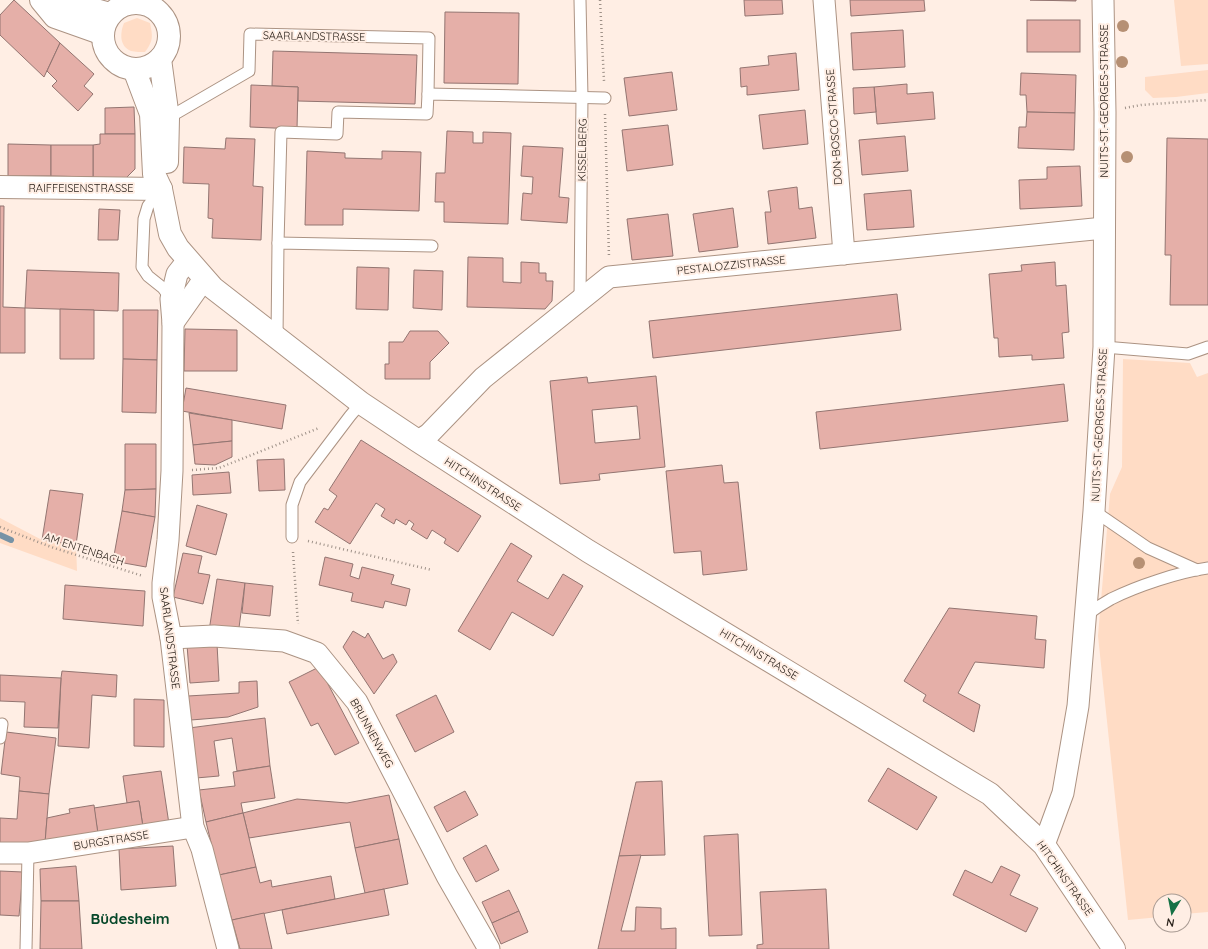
<svg xmlns="http://www.w3.org/2000/svg" width="1208" height="949" font-family="Quicksand,sans-serif">
<rect width="100%" height="100%" fill="#ffeee4"/>
<!-- green -->
<g fill="#ffdcc5">
<path d="M1174,0H1208V64L1181,66Z"/>
<path d="M137,18L150,23C153,37 153,41 145,52C141,52 135,52 131,51C119,46 120,33 124,23Z"/>
<path d="M1208,70V93L1176,97L1153,98L1145,90V77Z"/>
<path d="M1123,359L1190,363L1197,377L1208,373V912L1184,914V901H1160V917L1128,920L1098,636L1110,494L1122,467Z"/>
<path d="M0,518L42,540L76,545L77,571L0,543Z"/>
</g>
<g fill="none" stroke-linecap="round" stroke-linejoin="round">
<!-- stream -->
<path stroke="#7793a6" stroke-width="6" d="M0,535L11,540"/>
</g>
<!-- building -->
<g fill="#e5afa8" stroke="#937571" fill-rule="evenodd">
<path d="M14,0L60,43L44,77L0,35V15Z"/>
<path d="M744,0H782L783,14L745,16Z"/>
<path d="M850,0H924L925,11L851,16Z"/>
<path d="M1030,0H1076V1Z"/>
<path d="M445,12L519,13L518,84L444,83Z"/>
<rect x="1027" y="20" width="53" height="32"/>
<path d="M903,30L905,67L853,70L851,33Z"/>
<path d="M60,43L94,74L84,86L93,94L78,111L52,86L57,81L47,71Z"/>
<path d="M273,51L417,55L415,104L298,101V87L272,86Z"/>
<path d="M796,53L799,90L747,95V86L741,87L740,68L769,65L768,56Z"/>
<path d="M672,72L677,110L629,116L624,78Z"/>
<path d="M1021,73L1076,75L1075,113L1027,112L1026,95H1020Z"/>
<path d="M907,84V94L933,92L935,119L877,124L874,87Z"/>
<path d="M251,85L298,87L297,129L250,127Z"/>
<path d="M874,87L876,112L854,114L853,88Z"/>
<path d="M134,107L135,134H105V108Z"/>
<path d="M805,110L808,144L763,149L759,115Z"/>
<path d="M1027,112L1075,113L1074,150L1018,148L1019,127H1026Z"/>
<path d="M668,125L673,165L627,171L622,130Z"/>
<path d="M447,131L473,132V143H483V132L511,133L508,224L444,222V202H435L436,173H445Z"/>
<path d="M100,134H135V169L124,180H93V145L100,144Z"/>
<path d="M905,136L908,171L862,175L859,140Z"/>
<path d="M226,138L255,139L253,186L263,187L261,240L212,238L213,219L208,218L209,184L183,183L184,147L225,149Z"/>
<path d="M1167,138L1208,139V305H1170L1171,255H1165Z"/>
<path d="M8,144L51,145V176H8Z"/>
<path d="M51,145H93V177L51,176Z"/>
<path d="M523,146L563,148L559,197L569,198L567,223L521,220L523,193L532,194L533,177L521,176Z"/>
<path d="M307,151L345,153V158L382,159V151L421,152L419,211L343,209V225H305Z"/>
<path d="M1080,166L1082,206L1020,209L1019,180L1047,179V167Z"/>
<path d="M797,187L799,209L812,207L816,238L768,244L765,212H771L768,191Z"/>
<path d="M911,190L914,227L867,230L864,194Z"/>
<path d="M0,206H4L3,307L25,308V353H0Z"/>
<path d="M733,208L738,247L699,252L693,214Z"/>
<path d="M99,209L120,210L118,240H98Z"/>
<path d="M668,214L673,256L632,260L627,219Z"/>
<path d="M468,257L503,258V282L521,283V262L539,263V273H546V281H553L552,301L545,309L467,307Z"/>
<path d="M1055,262L1056,286L1066,285L1069,332L1062,333L1064,358L1032,360V355L999,357L998,338H994L989,274L1022,271L1021,265Z"/>
<path d="M357,267L389,268L388,310L356,309Z"/>
<path d="M27,270L119,273L118,311L25,308Z"/>
<path d="M414,270L443,271L442,310L413,308Z"/>
<path d="M897,294L901,330L653,358L649,321Z"/>
<path d="M60,309L94,310V359H60Z"/>
<path d="M123,310H158L157,360L123,359Z"/>
<path d="M185,329L237,330V371H184Z"/>
<path d="M410,331H438L449,343L430,362V379H385V364H389V342H403Z"/>
<path d="M123,359L157,360L156,413L122,412Z"/>
<path d="M656,376L665,467L599,474L600,480L560,484L550,381L587,377L588,383ZM637,406L640,439L595,443L592,410Z"/>
<path d="M1064,384L1068,421L820,449L816,412Z"/>
<path d="M186,388L286,405L282,429L182,411Z"/>
<path d="M189,413L232,420V441L193,445Z"/>
<path d="M361,440L481,516L458,552L444,543L446,539L432,530L427,539L411,529L414,524L409,520L406,525L396,519L394,524L381,516L385,509L376,503L350,544L315,522L324,508L328,510L337,496L329,490Z"/>
<path d="M232,441V457L215,465L195,464L193,445Z"/>
<path d="M125,444H156V489L125,490Z"/>
<path d="M284,459L285,490L259,491L257,460Z"/>
<path d="M722,465L724,483L738,482L747,570L703,575L701,551L674,553L666,471Z"/>
<path d="M229,472L231,493L193,495L192,475Z"/>
<path d="M156,489L155,517L122,511L125,490Z"/>
<path d="M50,490L83,494L76,545L42,540Z"/>
<path d="M197,505L227,514L216,555L186,546Z"/>
<path d="M122,511L155,517L146,567L113,561Z"/>
<path d="M511,543L532,556L517,581L548,599L563,574L583,586L553,636L512,612L490,650L458,631Z"/>
<path d="M183,553L202,556L198,573L210,575L203,604L173,597Z"/>
<path d="M325,557L353,564L350,576L359,579L362,567L394,575L391,584L410,589L406,606L385,601L383,608L351,601L353,593L319,585Z"/>
<path d="M217,579L245,583L238,635L209,631Z"/>
<path d="M245,583L273,586L270,616L242,613Z"/>
<path d="M65,585L145,591L143,626L63,619Z"/>
<path d="M949,608L1037,616L1035,639L1046,640L1044,668L975,662L958,693L980,705L974,732L923,701L926,695L904,681Z"/>
<path d="M353,631L365,638L368,633L383,659L393,654L397,662L374,694L343,647Z"/>
<path d="M217,644L219,681L190,683L187,645Z"/>
<path d="M319,667L359,743L335,755L318,723L311,726L289,682Z"/>
<path d="M62,671L117,675L116,697L92,695L89,748L58,746L61,678Z"/>
<path d="M0,675L61,678L58,728L24,727L25,702L0,701Z"/>
<path d="M257,681L258,707L228,717L191,720L188,696L239,693V682Z"/>
<path d="M436,695L454,732L415,752L396,715Z"/>
<path d="M134,699L164,700V747L134,746Z"/>
<path d="M265,718L270,766L237,771L232,738L214,741L219,776L196,778L189,728Z"/>
<path d="M6,732L56,738L49,794L19,791L20,777L1,774Z"/>
<path d="M270,766L275,798L241,803L243,813L206,822L199,790L235,786L233,772Z"/>
<path d="M888,768L937,797L917,830L868,801Z"/>
<path d="M161,771L169,824L143,827L139,801L127,803L123,776Z"/>
<path d="M662,781L665,855L619,856L636,782Z"/>
<path d="M19,791L49,794L45,843L0,845V818L17,819Z"/>
<path d="M465,791L478,815L447,832L434,807Z"/>
<path d="M389,795L399,839L355,848L350,822L249,838L243,813L297,799L347,803Z"/>
<path d="M139,801L143,827L98,834L94,808Z"/>
<path d="M94,805L98,834L45,843L47,818L70,813L69,809Z"/>
<path d="M243,813L256,867L219,875L206,822Z"/>
<path d="M738,834L742,935L709,936L704,836Z"/>
<path d="M399,839L408,884L365,893L355,848Z"/>
<path d="M486,845L499,870L476,882L463,858Z"/>
<path d="M173,846L176,886L121,890L119,849Z"/>
<path d="M641,855L621,931H635L636,907L661,908V929L676,928V949H598L619,856Z"/>
<path d="M76,866L79,901H41L40,869Z"/>
<path d="M1001,866L1020,875L1010,895L1038,908L1026,932L953,895L965,870L992,883Z"/>
<path d="M256,867L260,883L271,880L272,887L331,876L335,899L232,920L219,875Z"/>
<path d="M0,871L23,872L19,916L0,915Z"/>
<path d="M384,889L389,915L287,934L282,910Z"/>
<path d="M826,889L829,949H757V945L763,944L760,892Z"/>
<path d="M509,890L519,911L492,923L482,902Z"/>
<path d="M41,901H79L82,949H40Z"/>
<path d="M519,911L528,932L501,944L492,923Z"/>
<path d="M264,913L272,949H240L232,920Z"/>
</g>
<g fill="none" stroke-linecap="round" stroke-linejoin="round">
<!-- lane casing -->
<g stroke="#ac9383" stroke-width="13">
<g id="lane">
<path d="M580,0L582,97L580,299"/>
<path d="M168,118L249,71L250,34L429,38L428,94"/>
<path d="M161,189L148,206L144,219L142,267L148,276L163,288L171,299"/>
<path d="M278,243L281,132L337,134L338,112L427,114L428,94L605,98"/>
<path d="M277,338L278,243L432,246"/>
<path d="M1104,347L1188,354L1208,347"/>
<path d="M1094,511L1148,548L1197,570"/>
<path d="M292,537V505L300,482L350,416L361,403"/>
<path d="M1085,616C1093,610 1102,604 1111,599C1137,586 1179,572 1208,568"/>
<path d="M0,738L2,724"/>
<path d="M26,949L28,853"/>
</g>
</g>
<!-- street casing -->
<g stroke="#ac9383" stroke-width="23">
<g id="street">
<path d="M824,0L844,254"/>
<path d="M188,260L177,274L171,299L173,323L172,471L168,540L163,583V597L171,638L193,827L202,849L228,949"/>
<path d="M173,323L204,279"/>
<path d="M418,441L429,434L483,378L609,277L1104,228"/>
<path d="M171,638L214,636L284,641L317,653L357,702L447,876L489,949"/>
<path d="M1044,845L1063,793L1078,706L1094,511L1104,347L1105,112L1103,0"/>
<path d="M0,853H28L193,827"/>
</g>
</g>
<!-- secondary casing -->
<g stroke="#ac9383" stroke-width="24">
<g id="secondary">
<path d="M41,0L55,17L103,34"/>
<path d="M59,0L110,14"/>
<circle cx="136" cy="36" r="33"/>
<path d="M160,59L168,118L167,162"/>
<path d="M134,69L151,114L154,174L161,189L170,234L178,248L213,288L361,403L418,441L588,551L990,794L1044,845L1114,949"/>
<path d="M0,187L161,189"/>
</g>
</g>
<!-- path -->
<g stroke="#9e9188" stroke-width="2.5" stroke-dasharray="1 3" stroke-linecap="butt">
<path d="M600,0L604,81"/>
<path d="M1125,108L1141,105L1208,100"/>
<path d="M605,114L609,257"/>
<path d="M192,470L219,468L319,428"/>
<path d="M0,527L51,547L143,576"/>
<path d="M308,541L432,570"/>
<path d="M293,552L298,624"/>
</g>
<!-- lane -->
<use href="#lane" stroke="#fff" stroke-width="11"/>
<!-- street -->
<use href="#street" stroke="#fff" stroke-width="21"/>
<!-- secondary -->
<use href="#secondary" stroke="#fff" stroke-width="22"/>
</g>
<!-- trees -->
<g fill="#b69074">
<circle cx="1123" cy="26" r="6"/>
<circle cx="1122" cy="62" r="6"/>
<circle cx="1127" cy="157" r="6"/>
<circle cx="1139" cy="563" r="6"/>
</g>
<g text-anchor="middle" dominant-baseline="central" stroke-width="4" stroke-linejoin="round" paint-order="stroke">
<!-- street labels -->
<g font-size="11" fill="#2b221b" stroke="#ffeee4">
<text transform="translate(314 36) rotate(1)">SAARLANDSTRASSE</text>
<text transform="translate(1104 101) rotate(-90)">NUITS-ST.-GEORGES-STRASSE</text>
<text transform="translate(834 127) rotate(-94)">DON-BOSCO-STRASSE</text>
<text transform="translate(582 150) rotate(-89)">KISSELBERG</text>
<text x="81" y="188">RAIFFEISENSTRASSE</text>
<text transform="translate(731 265) rotate(-6)">PESTALOZZISTRASSE</text>
<text transform="translate(1099 425) rotate(-87)">NUITS-ST.-GEORGES-STRASSE</text>
<text transform="translate(483 484) rotate(33)">HITCHINSTRASSE</text>
<text transform="translate(84 549) rotate(18)">AM ENTENBACH</text>
<text transform="translate(170 638) rotate(83)">SAARLANDSTRASSE</text>
<text transform="translate(759 654) rotate(31)">HITCHINSTRASSE</text>
<text transform="translate(372 733) rotate(61)">BRUNNENWEG</text>
<text transform="translate(111 840) rotate(-9)">BURGSTRASSE</text>
<text transform="translate(1065 878) rotate(55)">HITCHINSTRASSE</text>
</g>
<!-- district labels -->
<g font-size="15" font-weight="bold" fill="#064729" stroke="#ffeee4">
<text x="130" y="918">Büdesheim</text>
</g>
</g>
<!-- north arrow -->
<g transform="translate(1172 913) rotate(190)"><circle r="19" fill="#ffeee4" stroke="#aa9c94"/>
<path d="M0-3L7 15L0 10L-7 15Z" fill="#167246"/>
<text y="-6" font-size="11" font-weight="bold" text-anchor="middle" fill="#2b221b">N</text>
</g>
</svg>
